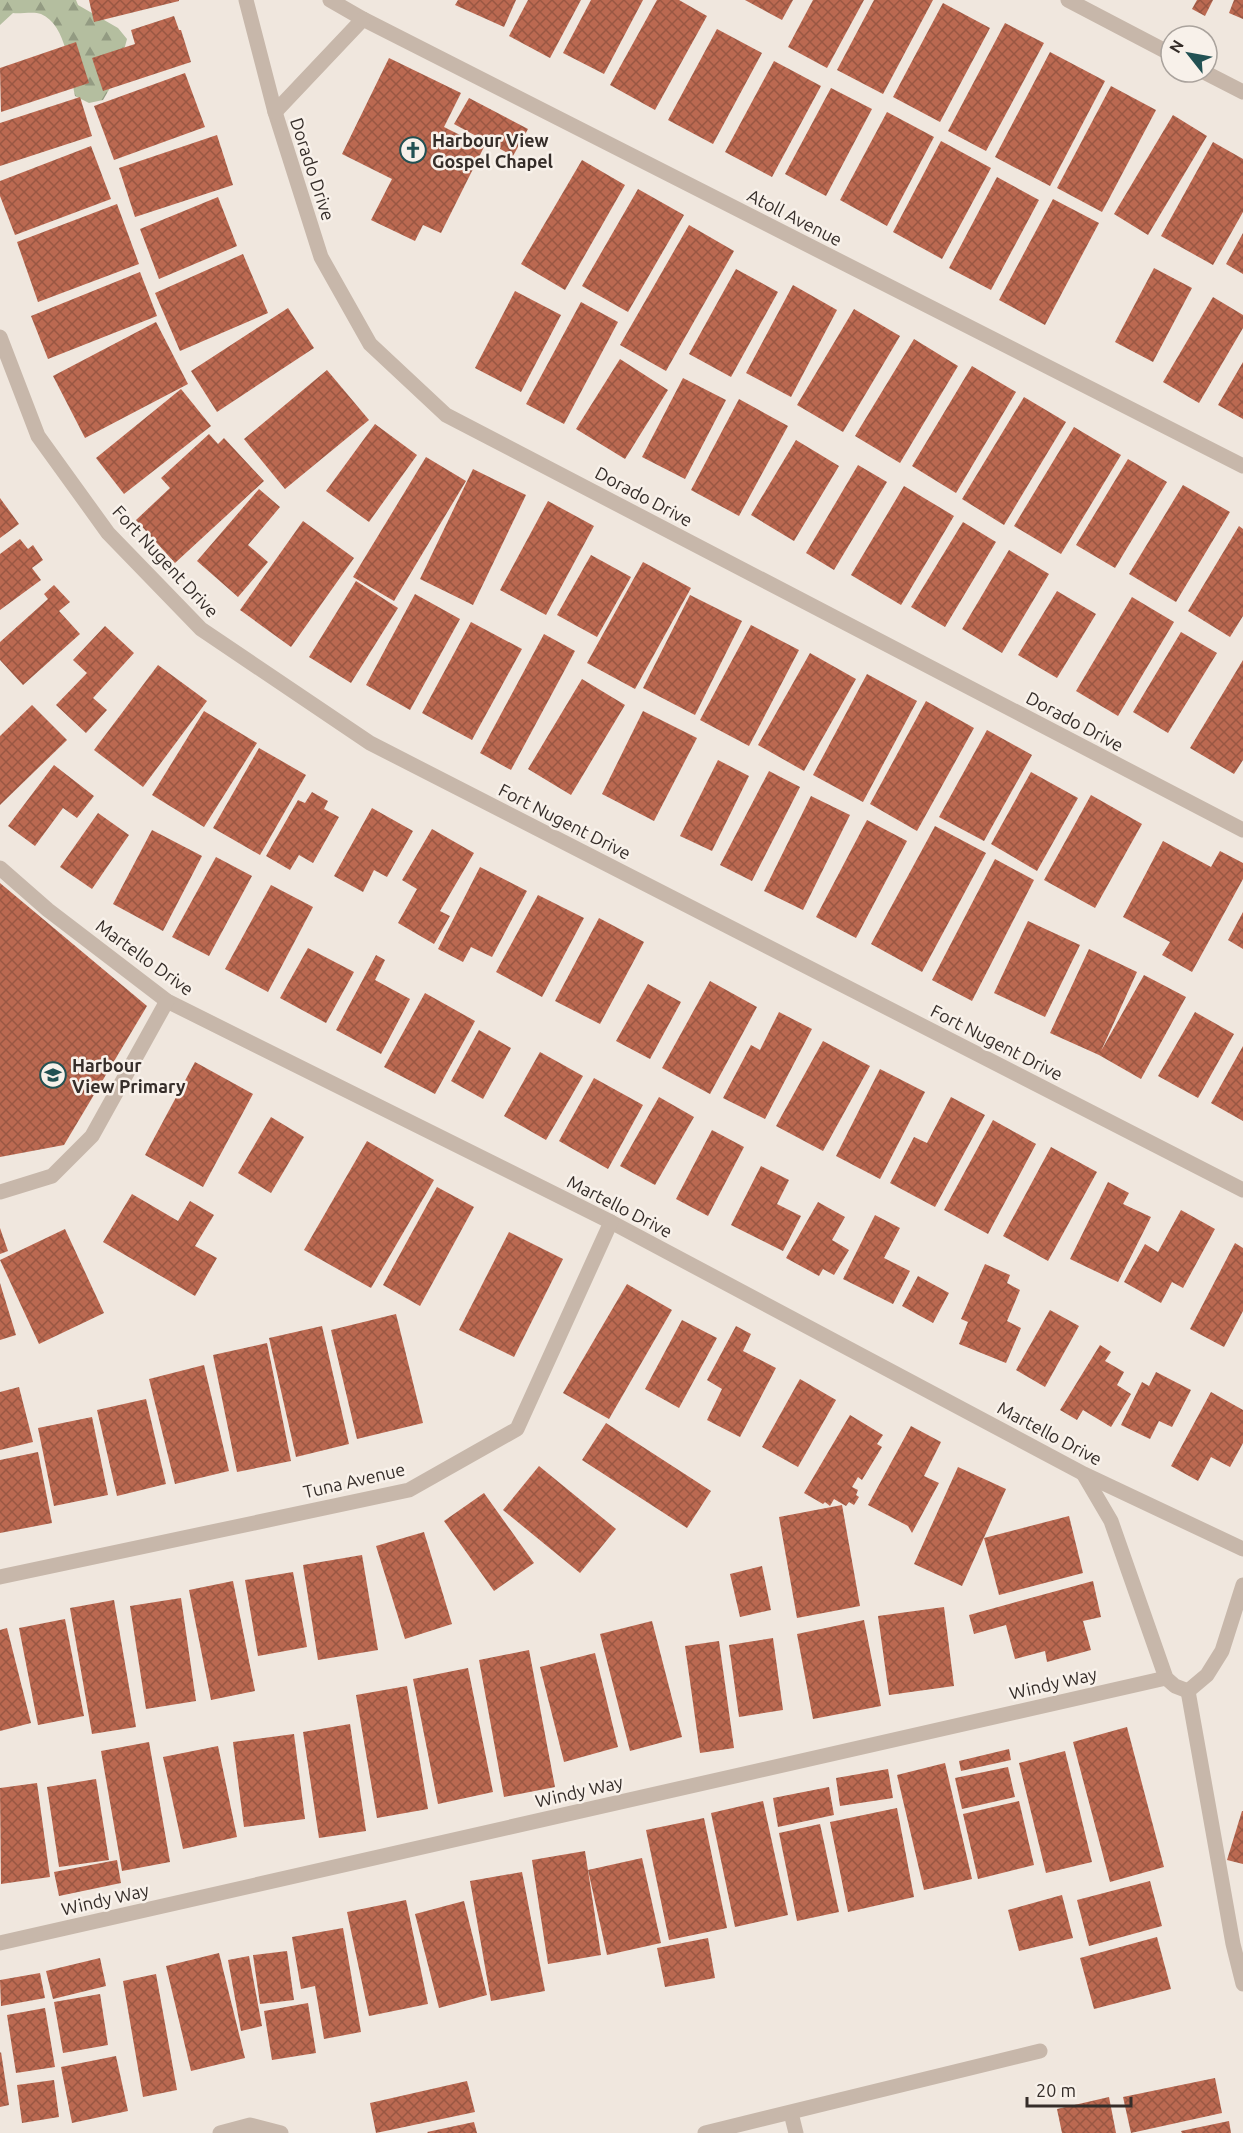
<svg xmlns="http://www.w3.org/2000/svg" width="1243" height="2133" font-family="Ubuntu,sans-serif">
<defs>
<pattern id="forest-firs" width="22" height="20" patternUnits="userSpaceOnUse" patternTransform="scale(1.5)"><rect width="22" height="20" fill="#b4be9f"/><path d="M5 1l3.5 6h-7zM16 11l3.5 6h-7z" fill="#939b82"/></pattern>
<pattern id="building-cross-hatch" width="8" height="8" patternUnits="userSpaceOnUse" patternTransform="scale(1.5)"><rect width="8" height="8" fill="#bb6951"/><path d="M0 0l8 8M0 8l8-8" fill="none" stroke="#995743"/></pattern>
</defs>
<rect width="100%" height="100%" fill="#f0e7de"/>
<!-- forest -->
<path fill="url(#forest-firs)" d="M0,0H76L78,5L118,28L127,39L117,76L103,100L89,103L75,96C70,72 67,25 41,14C34,11 21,14 13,13L0,25Z"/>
<!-- building -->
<g fill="url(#building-cross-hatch)">
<path d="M89,0H179V1L94,22Z"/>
<path d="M458,0H516L504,27L455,5Z"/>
<path d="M528,0H581L550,58L509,36Z"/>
<path d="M591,0H643L604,74L563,53Z"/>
<path d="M657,0H679L707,16L655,110L610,85Z"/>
<path d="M745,0H793L782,20Z"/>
<path d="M813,0H864L827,68L788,47Z"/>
<path d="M874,0H933L883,94L837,70Z"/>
<path d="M1197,0H1213L1205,16L1192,9Z"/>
<path d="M1234,0H1243V19L1229,13Z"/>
<path d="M943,3L990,28L940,122L893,97Z"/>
<path d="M174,16L179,30H181L191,62L103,91L92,58L135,44L131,30Z"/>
<path d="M1005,23L1044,43L986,151L948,131Z"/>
<path d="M717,29L762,53L713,144L668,120Z"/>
<path d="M76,42L89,83L1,112L0,68Z"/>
<path d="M1050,52L1105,81L1050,186L995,157Z"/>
<path d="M389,58L461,93L444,127L484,147L441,233L423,225L415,241L371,220L392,179L342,154Z"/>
<path d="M774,61L821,86L772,177L725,152Z"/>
<path d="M185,73L205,127L114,160L94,106Z"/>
<path d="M1111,86L1156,110L1102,212L1057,188Z"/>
<path d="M831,88L872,109L826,196L785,174Z"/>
<path d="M80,97L92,136L0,166V123Z"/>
<path d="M469,98L528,129L513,156L454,124Z"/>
<path d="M887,112L934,137L887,226L840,200Z"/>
<path d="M1173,115L1207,136L1148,235L1114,214Z"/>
<path d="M217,135L233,185L135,217L119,168Z"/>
<path d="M941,141L991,168L942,259L893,232Z"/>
<path d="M1213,142L1243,159V212L1213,265L1161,236Z"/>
<path d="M91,146L111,199L15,235L0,196V181Z"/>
<path d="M582,160L625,185L565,290L521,264Z"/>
<path d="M997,177L1039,200L991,290L949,268Z"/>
<path d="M638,189L684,215L628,312L582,286Z"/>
<path d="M218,197L237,246L159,279L140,229Z"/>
<path d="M1053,199L1099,223L1045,325L999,300Z"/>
<path d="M117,204L139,264L38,302L17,242Z"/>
<path d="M689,225L734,251L666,371L620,345Z"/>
<path d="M1243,233V274L1226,264Z"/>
<path d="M243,254L268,313L180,351L155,293Z"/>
<path d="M1154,268L1192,288L1153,362L1115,342Z"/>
<path d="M736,269L778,292L731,377L689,354Z"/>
<path d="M140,272L157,316L48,359L31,316Z"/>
<path d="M793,285L837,310L791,397L746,373Z"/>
<path d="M515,291L561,315L521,392L475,368Z"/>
<path d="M1213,297L1243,315V328L1199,403L1163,382Z"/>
<path d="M581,302L618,322L564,424L526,404Z"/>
<path d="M288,308L314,348L217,412L191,371Z"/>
<path d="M854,309L900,336L843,432L797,405Z"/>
<path d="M156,322L188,384L85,438L53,376Z"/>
<path d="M914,339L958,366L900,463L855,436Z"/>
<path d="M620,359L668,390L625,459L576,429Z"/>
<path d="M1243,362V419L1218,405Z"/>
<path d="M972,366L1016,392L956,493L912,466Z"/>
<path d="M327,370L369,420L285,489L244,439Z"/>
<path d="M683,378L726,400L685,479L642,457Z"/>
<path d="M181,389L211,426L124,494L96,458Z"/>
<path d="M1024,397L1066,422L1004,525L962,499Z"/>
<path d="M739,399L788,426L739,516L691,490Z"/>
<path d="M375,424L417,455L369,522L326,491Z"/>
<path d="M1074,427L1121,455L1061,554L1014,526Z"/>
<path d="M209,434L218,444L224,438L264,481L175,563L136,520L170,488L161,478Z"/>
<path d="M796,440L839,466L794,541L751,515Z"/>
<path d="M426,457L466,481L394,601L353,577Z"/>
<path d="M1128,459L1167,482L1115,568L1076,545Z"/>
<path d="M858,465L887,482L834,570L806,553Z"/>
<path d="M473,469L526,495L473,605L420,579Z"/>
<path d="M1183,485L1230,512L1176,602L1129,574Z"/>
<path d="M904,486L954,516L901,605L851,575Z"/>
<path d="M259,489L280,507L248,545L268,562L238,597L197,561Z"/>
<path d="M0,498L19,524L0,538Z"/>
<path d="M548,501L594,526L546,615L500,590Z"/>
<path d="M303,521L354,558L291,647L240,610Z"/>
<path d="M963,522L996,542L945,627L911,607Z"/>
<path d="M1239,526L1243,529V616L1230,637L1188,611Z"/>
<path d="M20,539L28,549L33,545L43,560L32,568L41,580L0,610V554Z"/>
<path d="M1009,550L1049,574L1002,653L962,629Z"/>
<path d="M591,555L631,577L597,637L557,615Z"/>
<path d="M643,562L691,588L635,689L587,663Z"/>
<path d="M356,581L398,608L351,683L309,657Z"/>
<path d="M54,585L70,602L59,611L80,634L23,685L0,660V642L48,599L44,594Z"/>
<path d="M1057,591L1096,614L1057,678L1018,655Z"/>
<path d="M415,594L460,619L410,710L366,685Z"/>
<path d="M690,595L742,621L695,715L643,688Z"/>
<path d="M1132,597L1174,622L1118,716L1076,691Z"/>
<path d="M471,622L522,649L472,740L422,713Z"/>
<path d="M751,625L799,650L749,746L700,720Z"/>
<path d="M105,626L134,653L93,698L107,710L86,733L56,705L87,673L73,660Z"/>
<path d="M1181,632L1217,653L1168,733L1133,712Z"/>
<path d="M544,634L575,651L511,770L480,753Z"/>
<path d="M810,653L856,679L804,771L758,745Z"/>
<path d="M1243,660V760L1234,774L1190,748Z"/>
<path d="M158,665L207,701L143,787L94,750Z"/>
<path d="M867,674L917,701L863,802L813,775Z"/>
<path d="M582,679L625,705L571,795L528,769Z"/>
<path d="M926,701L974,728L917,831L870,804Z"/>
<path d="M32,705L67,740L0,805V736Z"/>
<path d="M204,711L257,743L204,827L152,795Z"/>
<path d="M643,711L697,738L654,821L602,794Z"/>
<path d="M987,730L1032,755L984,841L939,817Z"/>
<path d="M259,748L306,775L260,855L213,828Z"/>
<path d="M718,760L749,776L712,851L680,836Z"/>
<path d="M54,765L94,796L77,818L63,808L35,846L8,826Z"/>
<path d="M769,771L800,787L752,881L720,865Z"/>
<path d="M1031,772L1078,798L1037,871L991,844Z"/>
<path d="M312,792L328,801L324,809L339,817L313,863L299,855L290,870L266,856L298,800L305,803Z"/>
<path d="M1091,795L1142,824L1095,908L1044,880Z"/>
<path d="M811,796L850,815L803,910L764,891Z"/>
<path d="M372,808L413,831L387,877L374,870L363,892L334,876Z"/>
<path d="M98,813L129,835L92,889L60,867Z"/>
<path d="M867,820L907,841L856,938L816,917Z"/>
<path d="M935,826L986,853L922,972L871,944Z"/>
<path d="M432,829L474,853L440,911L450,916L434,944L398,923L417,889L402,880Z"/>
<path d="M152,830L202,856L163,931L113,904Z"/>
<path d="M1163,841L1211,867L1220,851L1243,863V879L1192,972L1162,955L1170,942L1123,917Z"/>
<path d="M216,857L252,876L209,956L172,937Z"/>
<path d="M995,859L1034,880L972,1001L932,980Z"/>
<path d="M480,867L527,891L492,957L471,947L463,962L438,949Z"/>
<path d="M0,883L147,1006L64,1145L0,1157Z"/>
<path d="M271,885L313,907L268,992L225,969Z"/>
<path d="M538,895L584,918L542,997L496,972Z"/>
<path d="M1243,912V949L1228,940Z"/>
<path d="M599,918L644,942L600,1024L555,1001Z"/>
<path d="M1028,921L1080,945L1045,1017L994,993Z"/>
<path d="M308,948L354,972L326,1023L280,998Z"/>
<path d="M1089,949L1137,972L1101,1051L1144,975L1186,997L1141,1079L1099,1055L1050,1033Z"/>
<path d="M376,955L385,960L375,980L410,999L381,1054L336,1030Z"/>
<path d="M710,981L757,1007L710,1094L662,1068Z"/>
<path d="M648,984L681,1002L650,1059L616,1041Z"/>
<path d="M425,993L475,1021L435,1094L384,1067Z"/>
<path d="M779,1012L812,1029L765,1119L723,1098L751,1045L760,1050Z"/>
<path d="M1195,1012L1234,1034L1198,1098L1158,1076Z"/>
<path d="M479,1030L511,1048L483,1099L451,1081Z"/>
<path d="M823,1041L870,1066L823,1151L776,1126Z"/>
<path d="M1243,1046V1121L1211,1103Z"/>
<path d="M540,1052L583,1076L546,1140L504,1116Z"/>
<path d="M195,1062L253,1094L203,1187L145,1155Z"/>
<path d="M880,1069L925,1092L880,1179L836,1156Z"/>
<path d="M594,1078L643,1105L608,1169L559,1141Z"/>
<path d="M659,1097L694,1117L655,1185L620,1166Z"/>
<path d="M951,1097L985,1115L935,1207L890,1183L914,1137L927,1143Z"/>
<path d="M271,1117L304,1137L271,1193L238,1173Z"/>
<path d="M993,1120L1036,1144L988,1234L944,1210Z"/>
<path d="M712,1130L744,1147L708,1216L676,1199Z"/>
<path d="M367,1141L434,1180L371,1288L304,1250Z"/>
<path d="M1051,1147L1097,1172L1048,1261L1003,1236Z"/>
<path d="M761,1166L789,1180L777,1204L801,1216L783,1251L731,1225Z"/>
<path d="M1108,1182L1129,1193L1123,1204L1151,1217L1118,1282L1070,1259Z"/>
<path d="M437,1187L474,1207L420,1306L383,1285Z"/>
<path d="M132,1194L178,1221L190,1201L214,1215L195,1246L217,1258L195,1296L103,1242Z"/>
<path d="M818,1202L845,1217L832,1240L849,1250L834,1275L823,1269L819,1276L786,1258Z"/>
<path d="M1181,1210L1215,1229L1183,1288L1172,1282L1161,1303L1124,1282L1145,1244L1158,1252Z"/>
<path d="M875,1215L900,1228L884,1258L910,1271L893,1304L843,1279Z"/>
<path d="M0,1228L8,1251L0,1254Z"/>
<path d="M65,1229L104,1313L39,1344L0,1260Z"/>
<path d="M509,1232L563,1259L514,1357L459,1330Z"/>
<path d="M1235,1243L1243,1248V1311L1224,1347L1190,1329Z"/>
<path d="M985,1264L1010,1275L1007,1283L1020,1290L1007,1321L1021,1328L1006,1363L959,1344L968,1322L961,1319Z"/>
<path d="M918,1276L949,1293L933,1323L902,1306Z"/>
<path d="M0,1283L16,1335L0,1340Z"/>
<path d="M627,1284L672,1310L609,1419L563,1393Z"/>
<path d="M1050,1310L1079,1326L1045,1387L1016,1370Z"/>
<path d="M396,1314L423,1423L357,1439L331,1330Z"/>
<path d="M682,1320L717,1338L679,1408L645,1389Z"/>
<path d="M322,1326L349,1444L296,1457L269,1338Z"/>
<path d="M736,1326L751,1334L743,1351L776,1368L740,1437L707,1420L722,1389L707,1380Z"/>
<path d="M267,1343L291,1461L237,1472L213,1355Z"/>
<path d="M1100,1345L1111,1352L1105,1361L1124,1372L1117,1385L1131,1394L1111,1427L1083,1410L1077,1420L1060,1410Z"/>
<path d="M204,1365L229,1471L175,1484L149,1379Z"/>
<path d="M1156,1372L1191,1390L1172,1427L1159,1421L1150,1439L1121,1425L1142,1382L1149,1386Z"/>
<path d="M800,1379L836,1400L798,1467L762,1447Z"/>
<path d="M19,1387L33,1442L0,1450V1392Z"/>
<path d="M1211,1392L1243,1410V1443L1230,1467L1211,1457L1198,1481L1171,1466Z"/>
<path d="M146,1399L166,1484L117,1496L97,1410Z"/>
<path d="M850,1415L883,1435L877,1444L882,1447L862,1480L858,1477L852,1487L858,1490L856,1495L859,1497L854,1505L849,1502L846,1506L834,1499L830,1506L825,1502L823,1504L804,1493Z"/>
<path d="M92,1417L108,1495L54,1506L38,1428Z"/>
<path d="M606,1423L711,1491L687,1528L582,1460Z"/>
<path d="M911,1426L941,1442L924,1476L939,1483L912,1533L908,1526L868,1505Z"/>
<path d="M38,1452L52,1523L0,1533V1460Z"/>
<path d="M539,1466L616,1529L580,1573L503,1510Z"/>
<path d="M958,1467L1006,1489L962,1586L914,1564Z"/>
<path d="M484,1493L534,1563L494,1591L444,1521Z"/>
<path d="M842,1505L860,1606L797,1618L779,1517Z"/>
<path d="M1069,1516L1083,1573L999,1595L984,1538Z"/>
<path d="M424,1532L452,1624L405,1639L376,1546Z"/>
<path d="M362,1555L378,1650L318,1660L303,1565Z"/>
<path d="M762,1566L771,1610L740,1617L730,1574Z"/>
<path d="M293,1572L307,1647L258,1656L245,1580Z"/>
<path d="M233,1581L255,1691L211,1700L189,1590Z"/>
<path d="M1093,1581L1101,1617L1083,1621L1091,1650L1047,1662L1045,1651L1015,1659L1006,1625L974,1634L969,1615Z"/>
<path d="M181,1598L196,1701L146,1709L130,1606Z"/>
<path d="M114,1600L136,1727L92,1734L70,1608Z"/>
<path d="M944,1607L954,1686L889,1695L878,1616Z"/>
<path d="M65,1619L84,1716L38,1725L19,1628Z"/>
<path d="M864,1620L881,1706L813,1719L797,1634Z"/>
<path d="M652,1621L682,1737L630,1751L600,1634Z"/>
<path d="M7,1628L31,1723L0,1731V1630Z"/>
<path d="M773,1638L783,1710L739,1717L729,1645Z"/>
<path d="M719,1641L734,1748L700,1753L685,1646Z"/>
<path d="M529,1650L555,1787L504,1797L479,1660Z"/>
<path d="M595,1653L618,1747L564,1762L540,1667Z"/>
<path d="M468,1668L493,1792L438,1804L413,1679Z"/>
<path d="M407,1686L428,1809L377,1818L356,1695Z"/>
<path d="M350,1724L366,1831L319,1838L303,1732Z"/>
<path d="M1127,1727L1164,1867L1110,1882L1073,1742Z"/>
<path d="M294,1734L305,1819L244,1827L233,1742Z"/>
<path d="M149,1742L170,1862L122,1871L101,1751Z"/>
<path d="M218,1746L237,1837L183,1849L163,1757Z"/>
<path d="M1009,1749L1011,1760L961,1771L959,1761Z"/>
<path d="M1065,1751L1092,1862L1046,1873L1019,1763Z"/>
<path d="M945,1763L972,1879L924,1890L897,1775Z"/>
<path d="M1008,1767L1015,1797L962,1809L955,1778Z"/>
<path d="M888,1769L893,1798L840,1806L836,1778Z"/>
<path d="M96,1779L109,1860L59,1867L47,1787Z"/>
<path d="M37,1783L50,1877L1,1884L0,1788Z"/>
<path d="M829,1787L834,1815L778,1827L773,1798Z"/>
<path d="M763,1801L788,1915L735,1927L711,1813Z"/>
<path d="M1019,1801L1034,1865L978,1879L963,1814Z"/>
<path d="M897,1808L914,1897L848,1912L830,1822Z"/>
<path d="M1242,1811H1243V1864L1227,1860Z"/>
<path d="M704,1818L727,1928L669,1940L646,1830Z"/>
<path d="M820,1824L839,1912L797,1921L779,1833Z"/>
<path d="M585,1851L601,1955L548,1964L532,1860Z"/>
<path d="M642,1858L661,1943L607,1955L588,1870Z"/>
<path d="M117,1860L121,1883L59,1896L54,1872Z"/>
<path d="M522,1872L545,1991L491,2001L470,1881Z"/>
<path d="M1150,1881L1162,1926L1089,1946L1077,1900Z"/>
<path d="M1062,1895L1073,1938L1019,1951L1008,1910Z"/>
<path d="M406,1900L428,2004L369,2016L347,1912Z"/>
<path d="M464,1901L487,1995L439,2008L415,1914Z"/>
<path d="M343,1928L361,2032L324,2039L315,1986L301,1989L292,1937Z"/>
<path d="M1157,1937L1171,1989L1094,2009L1080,1958Z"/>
<path d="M708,1938L715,1978L665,1987L657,1948Z"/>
<path d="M287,1951L294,2000L260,2004L253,1955Z"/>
<path d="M219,1953L245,2058L191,2071L166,1966Z"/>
<path d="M249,1956L262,2026L241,2031L228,1960Z"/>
<path d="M100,1958L106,1986L53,1999L46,1971Z"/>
<path d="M40,1973L45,1998L1,2006L0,1980Z"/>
<path d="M156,1974L177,2090L143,2097L123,1981Z"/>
<path d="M100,1994L108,2045L63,2053L54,2002Z"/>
<path d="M308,2003L316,2053L272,2060L264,2011Z"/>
<path d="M45,2008L55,2067L16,2073L7,2015Z"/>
<path d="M1,2052L9,2105L0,2107V2053Z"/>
<path d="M116,2056L128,2111L72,2123L61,2067Z"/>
<path d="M1215,2078L1222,2113L1131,2133L1123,2097Z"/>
<path d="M54,2080L59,2117L22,2123L17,2085Z"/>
<path d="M467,2081L475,2112L376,2133L370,2103Z"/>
<path d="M1109,2097L1116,2133H1062L1057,2109Z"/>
<path d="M1229,2121L1231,2133H1182L1181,2131Z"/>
<path d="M474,2122L477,2133H428L427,2132Z"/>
</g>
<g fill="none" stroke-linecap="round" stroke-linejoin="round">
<!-- minor -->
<g stroke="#c7b7aa" stroke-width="15">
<path d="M246,0L275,112L321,257L370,344L446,415L1243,830"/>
<path d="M330,0L363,19L1243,466"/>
<path d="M1068,0L1171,54"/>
<path d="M1204,72L1243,92"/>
<path d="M275,112L363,19"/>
<path d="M0,337L38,436L108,533L201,629L370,743L1243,1190"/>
<path d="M0,868L48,910L167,1001L611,1222L1084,1474L1243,1549"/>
<path d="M0,1192L52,1176L92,1136L167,1001"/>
<path d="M1084,1475L1111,1521L1166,1678L1175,1686L1188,1691"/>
<path d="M0,1577L409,1490L517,1429L611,1222"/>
<path d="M1243,1585L1222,1651L1207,1675L1188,1691L1233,1944L1243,1984"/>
<path d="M0,1943L1166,1678"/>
<path d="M791,2113L796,2133"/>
<path d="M220,2133L250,2125L281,2133"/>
<path d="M705,2133L1040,2051"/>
</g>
</g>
<!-- icons -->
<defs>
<g id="church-ring" transform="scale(1.35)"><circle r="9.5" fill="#f8f1ea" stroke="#225153" stroke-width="1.5"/><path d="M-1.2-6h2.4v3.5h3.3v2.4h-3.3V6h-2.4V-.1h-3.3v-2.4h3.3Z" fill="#225153"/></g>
<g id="school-ring" transform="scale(1.35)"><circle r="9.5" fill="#f8f1ea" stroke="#225153" stroke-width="1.5"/><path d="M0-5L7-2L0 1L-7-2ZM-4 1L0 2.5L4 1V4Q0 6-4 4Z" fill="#225153"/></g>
</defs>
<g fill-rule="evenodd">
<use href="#church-ring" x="413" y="150"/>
<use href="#school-ring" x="53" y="1075"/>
</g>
<g text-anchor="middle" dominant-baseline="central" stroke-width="5" stroke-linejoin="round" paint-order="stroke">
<!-- poi labels -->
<g font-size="18" font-weight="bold" fill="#352d29" stroke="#f8f1ea" text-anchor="start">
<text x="432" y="140">Harbour View<tspan x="432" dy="21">Gospel Chapel</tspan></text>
<text x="72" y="1065">Harbour<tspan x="72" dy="21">View Primary</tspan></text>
</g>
<!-- street labels -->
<g font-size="18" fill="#352d29" stroke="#f8f1ea">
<text transform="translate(313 169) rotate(72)">Dorado Drive</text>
<text transform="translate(795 217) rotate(27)">Atoll Avenue</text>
<text transform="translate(644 496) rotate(28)">Dorado Drive</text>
<text transform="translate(166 561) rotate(47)">Fort Nugent Drive</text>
<text transform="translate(1075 721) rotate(28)">Dorado Drive</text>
<text transform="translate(565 821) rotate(27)">Fort Nugent Drive</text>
<text transform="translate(145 957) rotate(36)">Martello Drive</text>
<text transform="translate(997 1042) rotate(27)">Fort Nugent Drive</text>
<text transform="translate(620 1206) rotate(27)">Martello Drive</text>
<text transform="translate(1050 1433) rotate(28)">Martello Drive</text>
<text transform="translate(354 1480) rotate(-13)">Tuna Avenue</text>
<text transform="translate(1053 1683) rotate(-13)">Windy Way</text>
<text transform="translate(579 1791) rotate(-13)">Windy Way</text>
<text transform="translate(105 1899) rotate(-13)">Windy Way</text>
</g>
</g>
<!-- north arrow -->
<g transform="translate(1189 54) rotate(301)"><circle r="28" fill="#f8f1ea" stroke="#aaa39d" stroke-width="1.5"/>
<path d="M0-4.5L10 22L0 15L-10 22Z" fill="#225153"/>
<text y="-9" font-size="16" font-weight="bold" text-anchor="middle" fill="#352d29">N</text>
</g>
<!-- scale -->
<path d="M1027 2097v9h104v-9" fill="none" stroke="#352d29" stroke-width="3"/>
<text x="1036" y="2097" font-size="18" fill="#352d29" stroke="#f8f1ea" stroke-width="4.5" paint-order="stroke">20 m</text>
</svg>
